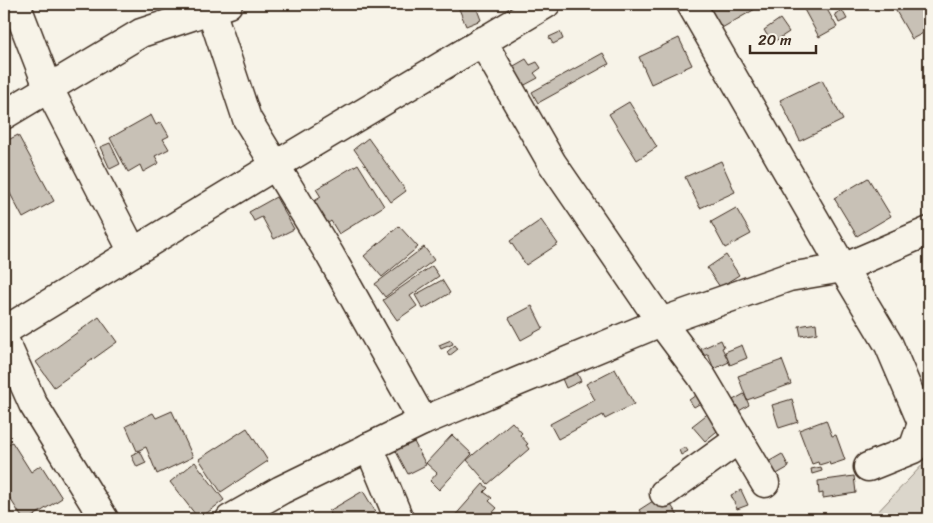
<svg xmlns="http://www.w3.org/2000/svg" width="933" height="523" font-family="Sriracha,sans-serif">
<rect width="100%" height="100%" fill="#f7f3e8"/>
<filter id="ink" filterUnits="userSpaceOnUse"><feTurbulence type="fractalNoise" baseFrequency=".02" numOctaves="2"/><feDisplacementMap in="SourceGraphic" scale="10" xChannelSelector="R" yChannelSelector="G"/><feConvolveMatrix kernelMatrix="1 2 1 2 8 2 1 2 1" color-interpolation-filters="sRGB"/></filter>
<g filter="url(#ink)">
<!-- green -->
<path fill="#dbd6cb" stroke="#8b8074" d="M929,458V519H871Z"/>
<!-- building -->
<g fill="#c8c1b6" stroke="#3b2a1e">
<path d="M457,4H475L481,20L466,26Z"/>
<path d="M706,4H764L720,29Z"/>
<path d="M801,4H824L837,27L819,37Z"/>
<path d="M892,4H929V30L912,39Z"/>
<path d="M842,10L847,19L839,23L835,14Z"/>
<path d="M780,19L789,32L772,43L764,30Z"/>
<path d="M560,32L563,39L553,44L549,37Z"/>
<path d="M679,38L692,65L651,84L639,57Z"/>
<path d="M603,53L609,64L538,103L532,92Z"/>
<path d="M526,59L530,65L537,62L541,68L534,73L538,78L523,86L512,67Z"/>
<path d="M822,80L843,120L800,141L780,100Z"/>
<path d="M629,102L657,147L637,160L609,114Z"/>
<path d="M151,115L156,125L161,122L169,136L163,139L169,149L155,156L159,163L143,172L140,165L128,172L110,138Z"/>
<path d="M18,135L54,201L23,218L4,182V142Z"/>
<path d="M368,138L406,191L391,202L354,149Z"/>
<path d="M110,143L120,164L110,169L100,147Z"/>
<path d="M721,161L735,192L700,208L685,177Z"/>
<path d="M358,164L384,206L339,234L331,221L324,226L311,203L321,197L316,189Z"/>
<path d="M868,178L891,216L857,236L834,198Z"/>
<path d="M276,197L294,229L274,239L262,217L254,221L249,212Z"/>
<path d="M736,208L751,234L725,248L711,222Z"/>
<path d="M541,220L558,244L526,265L510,241Z"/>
<path d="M399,226L418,247L382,277L364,256Z"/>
<path d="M424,247L434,260L385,297L375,284Z"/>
<path d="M726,255L739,275L720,287L707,268Z"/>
<path d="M432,266L439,276L410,296L417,306L397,320L383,300Z"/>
<path d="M442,280L450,293L423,309L415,295Z"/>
<path d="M532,306L543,328L521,340L509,318Z"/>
<path d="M99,317L117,342L54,387L36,362Z"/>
<path d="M816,323L817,333L801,336L799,326Z"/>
<path d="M451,340L453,344L441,349L439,345Z"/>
<path d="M721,340L724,347L722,348L729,362L714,369L708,354L704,356L701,349Z"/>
<path d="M455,345L458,349L449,356L447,352Z"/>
<path d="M742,345L747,358L730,365L725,352Z"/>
<path d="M782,360L791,384L747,400L738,376Z"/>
<path d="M929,365V383H928L924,366Z"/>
<path d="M574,367L581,381L566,388L560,374Z"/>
<path d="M615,369L634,404L605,419L603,415L558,439L550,424L595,400L586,384Z"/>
<path d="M7,375L11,384L4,386L10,399L4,402V377Z"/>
<path d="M699,393L704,401L694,407L689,400Z"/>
<path d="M744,394L749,405L739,411L733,400Z"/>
<path d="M792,399L798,422L779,428L772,405Z"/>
<path d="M172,411L193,457L157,474L146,447L137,451L126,426L153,413L156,418Z"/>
<path d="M710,412L722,427L705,441L692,426Z"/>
<path d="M826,420L832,436L836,435L845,460L830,465L829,462L819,465L818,462L812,464L799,430Z"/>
<path d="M512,422L522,433L520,435L528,444L526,445L529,449L488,484L467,460Z"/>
<path d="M247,428L268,461L221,492L199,459Z"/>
<path d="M452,435L472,454L439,490L430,481L437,473L426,463Z"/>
<path d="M411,436L426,465L408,474L393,446Z"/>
<path d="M12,442L31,472L41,465L62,498L29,519H23L4,489V447Z"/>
<path d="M685,447L688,451L681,455L679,450Z"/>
<path d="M140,451L146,463L137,467L131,455Z"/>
<path d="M782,454L789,467L775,475L768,462Z"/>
<path d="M195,462L224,500L199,519L170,482Z"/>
<path d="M821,467L822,471L812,474L811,469Z"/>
<path d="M854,476L856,493L823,498V493L819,494L818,481Z"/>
<path d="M483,484L488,488L484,492L492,498L489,501L497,508L487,519H452Z"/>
<path d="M741,490L748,505L737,509L731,495Z"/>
<path d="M363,491L380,519H334L329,511Z"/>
<path d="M664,494L680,519H645L639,510Z"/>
</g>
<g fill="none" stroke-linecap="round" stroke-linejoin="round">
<!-- minor casing -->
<g stroke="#3b2a1e" stroke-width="31">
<g id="minor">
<path d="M16,4L48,87L133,252"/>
<path d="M209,4L247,119L330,255L423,421"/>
<path d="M691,4L843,268L889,345L929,439"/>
<path d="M482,41L552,163L661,322L702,377L765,483"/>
<path d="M4,115L141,33L228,4"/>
<path d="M4,331L276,165L546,4"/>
<path d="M4,339L33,404L104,519"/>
<path d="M369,447L399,519"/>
<path d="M868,467L913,449L922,423L929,419"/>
<path d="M664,493L739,439"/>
<path d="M230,519L281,490L423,421L661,322L789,277L843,268L929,231"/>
</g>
</g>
<!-- minor -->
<use href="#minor" stroke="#f7f3e8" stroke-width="28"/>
</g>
</g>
<!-- margin -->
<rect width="933" height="523" fill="none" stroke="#f7f3e8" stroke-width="20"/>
<rect x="10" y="10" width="913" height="503" fill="none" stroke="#3b2a1e" stroke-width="2" filter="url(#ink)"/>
<!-- scale -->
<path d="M750 45v8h66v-8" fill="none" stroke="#3b2a1e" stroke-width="2.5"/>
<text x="758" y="45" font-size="15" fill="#3b2a1e" stroke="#f7f3e8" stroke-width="4" paint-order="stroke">20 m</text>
</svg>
